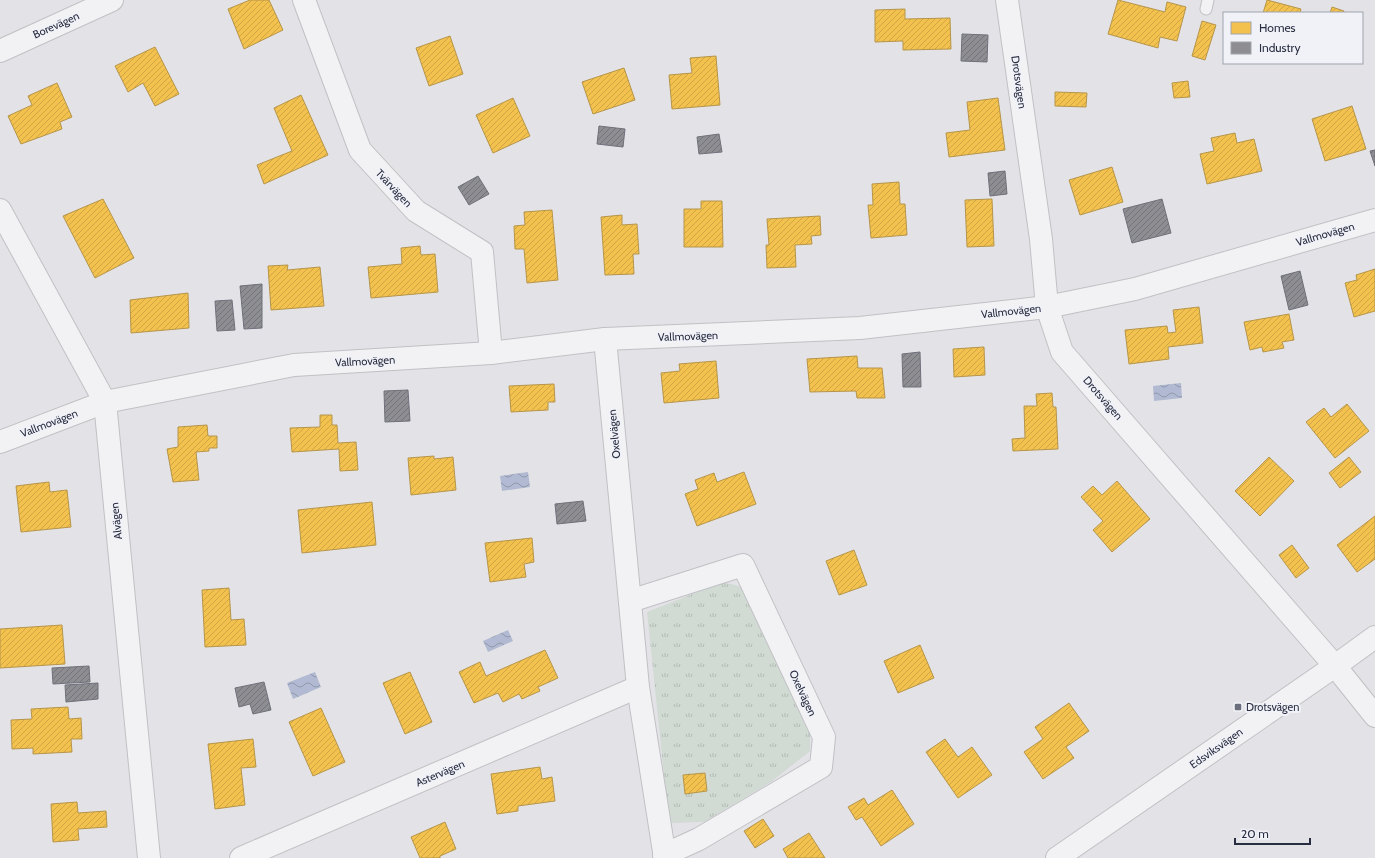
<svg xmlns="http://www.w3.org/2000/svg" width="1375" height="858" font-family="Cabin,sans-serif">
<defs>
<pattern id="park-tufts" width="24" height="20" patternUnits="userSpaceOnUse"><rect width="24" height="20" fill="#d1dad3"/><path d="M3 7l-1-3M5 7V3M7 7l1-3M15 17l-1-3M17 17v-4M19 17l1-3" fill="none" stroke="#b3bbb6"/></pattern>
<pattern id="water-waves" width="16" height="10" patternUnits="userSpaceOnUse"><rect width="16" height="10" fill="#b1bad2"/><path d="M0 5q4-4 8 0t8 0" fill="none" stroke="#9098ac"/></pattern>
<pattern id="homes-hatch" width="6" height="6" patternUnits="userSpaceOnUse"><rect width="6" height="6" fill="#f2c14e"/><path d="M-1 1l2-2M0 6l6-6M5 7l2-2" fill="none" stroke="#d0a645"/></pattern>
<pattern id="industry-hatch" width="6" height="6" patternUnits="userSpaceOnUse"><rect width="6" height="6" fill="#8d8d92"/><path d="M-1 1l2-2M0 6l6-6M5 7l2-2" fill="none" stroke="#737479"/></pattern>
</defs>
<rect width="100%" height="100%" fill="#e3e3e7"/>
<!-- park -->
<path fill="url(#park-tufts)" d="M723,582L746,588L810,729V751L771,782L704,822L669,823L647,612Z"/>
<!-- water -->
<g fill="url(#water-waves)">
<path d="M1181,383L1182,398L1154,401L1153,386Z"/>
<path d="M528,472L530,487L502,491L500,476Z"/>
<path d="M508,630L513,641L488,652L483,641Z"/>
<path d="M315,672L321,687L293,699L287,683Z"/>
</g>
<!-- homes -->
<g fill="url(#homes-hatch)" stroke="#b6954a">
<path d="M250,0H269L283,30L244,49L228,9Z"/>
<path d="M1118,0L1165,12L1167,2L1186,7L1177,41L1160,37L1158,48L1108,34Z"/>
<path d="M1267,0L1301,9L1300,13H1263Z"/>
<path d="M1332,7L1344,11L1343,13H1330Z"/>
<path d="M905,9V19L950,18L951,49L903,50V41L875,42V10Z"/>
<path d="M1202,21L1216,25L1205,60L1192,56Z"/>
<path d="M450,36L463,74L429,86L416,48Z"/>
<path d="M155,47L179,94L155,106L143,83L128,92L115,66Z"/>
<path d="M716,56L720,105L672,109L669,75L692,73L690,58Z"/>
<path d="M624,68L635,100L593,114L582,82Z"/>
<path d="M1188,81L1190,97L1174,98L1172,83Z"/>
<path d="M57,83L72,117L60,122L62,129L21,144L8,116L32,105L28,96Z"/>
<path d="M1055,92L1087,93L1086,107L1055,106Z"/>
<path d="M301,95L328,155L264,184L257,165L292,151L274,108Z"/>
<path d="M513,98L530,136L493,153L476,115Z"/>
<path d="M998,98L1005,150L949,157L946,133L970,130L967,102Z"/>
<path d="M1352,106L1366,149L1325,161L1312,119Z"/>
<path d="M1235,133L1237,143L1254,139L1262,171L1207,184L1200,154L1214,151L1211,138Z"/>
<path d="M1112,167L1123,202L1080,215L1069,180Z"/>
<path d="M899,182L900,204H905L907,235L871,238L868,205H873L872,184Z"/>
<path d="M103,199L134,258L95,278L63,216Z"/>
<path d="M992,199L994,246L967,247L965,200Z"/>
<path d="M701,201H722L723,247H684V209H701Z"/>
<path d="M552,210L558,280L527,283L524,249H515L514,226L525,225L524,212Z"/>
<path d="M622,215V225L637,224L639,254H633L634,274L605,275L601,217Z"/>
<path d="M820,216L821,235L811,236L812,244L795,245L796,267L767,268L766,245H769L767,219Z"/>
<path d="M420,246L421,255L435,254L438,292L371,298L368,267L402,264L401,248Z"/>
<path d="M288,265L287,270L320,267L324,306L271,310L268,266Z"/>
<path d="M1375,269V311L1354,317L1345,283L1357,280L1356,275Z"/>
<path d="M188,293L189,328L131,333L130,300Z"/>
<path d="M1199,307L1203,343L1168,347L1169,359L1129,364L1125,330L1167,326L1168,333L1176,332L1173,310Z"/>
<path d="M1289,314L1294,340L1282,342L1284,348L1263,352L1262,347L1250,350L1244,322Z"/>
<path d="M984,347L985,375L954,377L953,349Z"/>
<path d="M857,356L858,368H882L885,398H857L856,391L810,392L807,359Z"/>
<path d="M716,361L719,398L664,403L661,373L680,371L679,364Z"/>
<path d="M554,384L555,402H548V410L511,412L509,386Z"/>
<path d="M1052,393L1053,407H1056L1058,449L1013,451L1012,439L1025,438L1024,406H1037L1036,394Z"/>
<path d="M1347,404L1369,431L1335,458L1306,422L1324,408L1331,417Z"/>
<path d="M320,415H332V425H337L338,443L356,442L358,470L340,471L339,449L292,452L290,428L320,427Z"/>
<path d="M207,425L208,436H217V448H209V451L196,452L199,480L173,482L167,449L178,447V427Z"/>
<path d="M434,456V459L453,457L456,490L411,495L408,458Z"/>
<path d="M1269,457L1294,481L1260,516L1235,491Z"/>
<path d="M1349,457L1361,472L1340,488L1329,473Z"/>
<path d="M744,472L756,504L697,526L685,494L698,489L695,480L714,473L717,482Z"/>
<path d="M1117,481L1150,519L1112,552L1093,530L1103,521L1081,497L1093,486L1102,495Z"/>
<path d="M49,482L50,492L67,490L71,527L21,532L16,486Z"/>
<path d="M372,502L376,545L302,553L298,510Z"/>
<path d="M1375,516V559L1357,572L1337,545Z"/>
<path d="M532,538L534,562L524,564L526,577L490,582L485,543Z"/>
<path d="M1292,545L1309,568L1296,578L1279,555Z"/>
<path d="M854,550L867,585L839,595L826,561Z"/>
<path d="M229,588L231,620L244,619L246,645L205,647L202,590Z"/>
<path d="M62,625L65,664L0,668V629Z"/>
<path d="M920,645L934,678L898,693L884,661Z"/>
<path d="M545,650L558,678L538,687L540,691L522,699L519,694L503,702L498,693L474,703L459,672L480,662L486,676Z"/>
<path d="M410,672L432,722L405,734L383,683Z"/>
<path d="M1069,703L1089,731L1066,747L1074,758L1043,779L1024,752L1043,739L1035,727Z"/>
<path d="M68,707L69,719L81,718L82,739H71L72,752L33,754V748L12,749L11,720L32,719L31,709Z"/>
<path d="M321,708L345,762L313,776L289,722Z"/>
<path d="M253,739L256,767L241,768L245,805L215,809L208,744Z"/>
<path d="M945,739L958,757L972,747L992,775L958,798L926,752Z"/>
<path d="M540,767L542,779L552,777L555,801L518,806V811L497,814L491,774Z"/>
<path d="M705,773L707,791L685,794L683,775Z"/>
<path d="M892,790L914,824L881,846L862,817L856,820L848,807L864,798L868,805Z"/>
<path d="M77,802L78,813L106,811L107,827L78,829L79,840L53,842L51,804Z"/>
<path d="M763,819L774,836L755,848L744,831Z"/>
<path d="M445,822L456,849L440,856V858H420L411,837Z"/>
<path d="M809,833L825,858H788L783,849Z"/>
</g>
<!-- industry -->
<g fill="url(#industry-hatch)" stroke="#6f707a">
<path d="M962,34L988,35L987,62L961,61Z"/>
<path d="M599,126L625,129L623,147L597,144Z"/>
<path d="M719,134L722,152L699,154L697,137Z"/>
<path d="M1375,150V166L1370,151Z"/>
<path d="M1005,171L1007,194L990,196L988,173Z"/>
<path d="M478,176L489,194L469,205L458,187Z"/>
<path d="M1162,199L1171,233L1132,243L1123,209Z"/>
<path d="M1300,271L1308,305L1289,310L1281,276Z"/>
<path d="M262,284V328L244,329L240,286Z"/>
<path d="M232,300L235,330L217,331L215,301Z"/>
<path d="M920,352L921,387H903L902,354Z"/>
<path d="M408,390L410,421L385,422L384,391Z"/>
<path d="M583,501L586,521L557,524L555,504Z"/>
<path d="M89,666L90,682L53,684L52,668Z"/>
<path d="M264,682L271,710L253,714L250,704L239,707L235,688Z"/>
<path d="M98,683V699L66,702L65,685Z"/>
</g>
<g fill="none" stroke-linecap="round" stroke-linejoin="round">
<!-- service casing -->
<g stroke="#c1c1c5" stroke-width="13">
<path id="service" d="M1206,9L1208,0"/>
</g>
<!-- minor casing -->
<g stroke="#c1c1c5" stroke-width="24">
<g id="minor">
<path d="M304,0L360,150L416,211L482,252L491,353"/>
<path d="M1007,0L1041,239L1047,307L1062,352L1335,666L1375,716"/>
<path d="M0,51L112,0"/>
<path d="M0,210L105,402L149,858"/>
<path d="M605,339L638,687L665,858"/>
<path d="M0,442L105,402L294,365L491,353L605,339L860,328L1047,307L1135,289L1375,220"/>
<path d="M630,601L743,565L824,737L821,767L699,839L664,855"/>
<path d="M241,858L638,687"/>
</g>
</g>
<!-- tertiary casing -->
<g stroke="#c1c1c5" stroke-width="24">
<path id="tertiary" d="M1057,858L1335,666L1375,637"/>
</g>
<!-- service -->
<use href="#service" stroke="#f2f2f4" stroke-width="11"/>
<!-- minor -->
<use href="#minor" stroke="#f2f2f4" stroke-width="22"/>
<!-- tertiary -->
<use href="#tertiary" stroke="#f2f2f4" stroke-width="22"/>
</g>
<!-- markers -->
<rect fill="#6a6d7b" stroke="#f0f2f7" stroke-width="1.5" x="1234" y="703" width="8" height="8" rx="2"/>
<g text-anchor="middle" dominant-baseline="central" stroke-width="4" stroke-linejoin="round" paint-order="stroke">
<!-- street labels -->
<g font-size="11" fill="#292d41" stroke="#f0f2f7">
<text transform="translate(56 25) rotate(-24)">Borevägen</text>
<text transform="translate(1019 82) rotate(82)">Drotsvägen</text>
<text transform="translate(394 188) rotate(47)">Tvärvägen</text>
<text transform="translate(1325 234) rotate(-16)">Vallmovägen</text>
<text transform="translate(1011 311) rotate(-6)">Vallmovägen</text>
<text transform="translate(688 336) rotate(-2)">Vallmovägen</text>
<text transform="translate(365 361) rotate(-3)">Vallmovägen</text>
<text transform="translate(1103 398) rotate(49)">Drotsvägen</text>
<text transform="translate(49 423) rotate(-21)">Vallmovägen</text>
<text transform="translate(614 434) rotate(-95)">Oxelvägen</text>
<text transform="translate(116 521) rotate(-96)">Alvägen</text>
<text transform="translate(803 693) rotate(65)">Oxelvägen</text>
<text transform="translate(1216 748) rotate(-35)">Edsviksvägen</text>
<text transform="translate(440 773) rotate(-23)">Astervägen</text>
</g>
<!-- poi labels -->
<g font-size="11" fill="#292d41" stroke="#f0f2f7" text-anchor="start">
<text x="1246" y="707">Drotsvägen</text>
</g>
</g>
<!-- legend -->
<rect x="1223" y="12" width="140" height="52" fill="#f0f2f7" stroke="#a0a3ae"/>
<rect x="1231" y="22" width="20" height="12" fill="#f2c14e" stroke="#a0a3ae"/>
<text x="1259" y="32" font-size="12" fill="#292d41">Homes</text>
<rect x="1231" y="42" width="20" height="12" fill="#8d8d92" stroke="#a0a3ae"/>
<text x="1259" y="52" font-size="12" fill="#292d41">Industry</text>
<!-- scale -->
<path d="M1235 838v6h75v-6" fill="none" stroke="#292d41" stroke-width="2"/>
<text x="1241" y="838" font-size="12" fill="#292d41" stroke="#f0f2f7" stroke-width="3" paint-order="stroke">20 m</text>
</svg>
